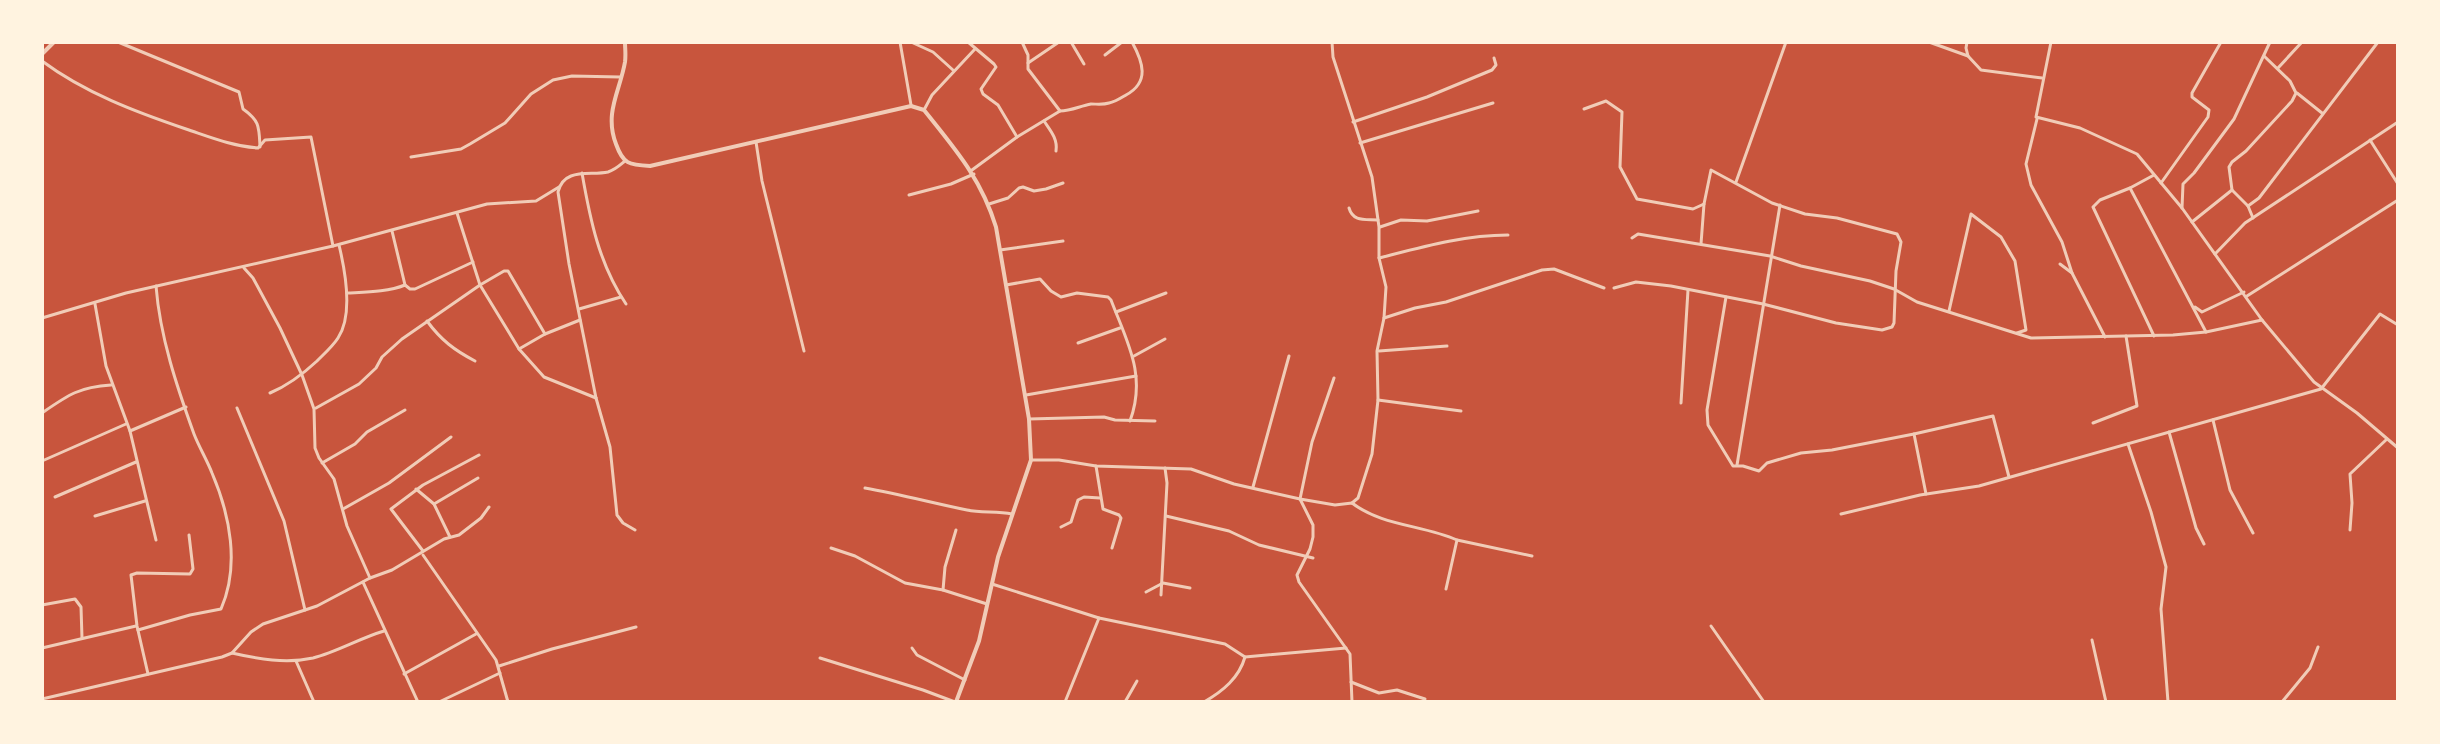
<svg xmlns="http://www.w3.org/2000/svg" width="2440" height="744" font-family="Inter,sans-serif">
<rect width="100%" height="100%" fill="#c8553d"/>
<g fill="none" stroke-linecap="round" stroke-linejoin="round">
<!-- minor -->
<g stroke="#f1ccb7" stroke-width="3">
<path d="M118,42L239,92L243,109C260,121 259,127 260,147"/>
<path d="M900,42L911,105"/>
<path d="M911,42L933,52L953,70"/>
<path d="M968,42L994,64L996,67L981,89L983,94L998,105L1017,137"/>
<path d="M1071,42L1084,64"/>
<path d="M1332,42L1333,57L1372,177L1379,227V258L1386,287L1384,318L1377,351L1378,400L1372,454L1358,498L1352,503"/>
<path d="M1929,42L1968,56L1981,70L2042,78"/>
<path d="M1967,42L1966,48L1968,56"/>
<path d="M2051,42L2036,117L2080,128L2137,154L2182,208L2262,320L2314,382L2357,413L2398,448"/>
<path d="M1105,55L1122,42"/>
<path d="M42,61C85,93 136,112 186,129C210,137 232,146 258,148L265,140L311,137L333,246"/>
<path d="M1028,63L1059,42"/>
<path d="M2278,68L2302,42"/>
<path d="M2297,93L2322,113"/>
<path d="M1584,109L1606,101L1622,112L1620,167L1637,199L1693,209L1704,204"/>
<path d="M924,110L932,95L975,49"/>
<path d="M1060,111C1071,111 1080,106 1091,104C1097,104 1103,105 1109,103C1115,102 1121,98 1126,95C1150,82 1143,62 1132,42"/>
<path d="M2037,119L2026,164L2031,185L2062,242L2072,273"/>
<path d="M1044,121C1050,130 1058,139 1056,151"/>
<path d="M1353,122L1427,97L1492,70L1496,65L1494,58"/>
<path d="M2370,140L2398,184"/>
<path d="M756,142L762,181L804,351"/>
<path d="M1360,143L1493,103"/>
<path d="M411,157L461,149L470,144L505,123L531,94L553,80L572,76L620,77"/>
<path d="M625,161C619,166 615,170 608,172C590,176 564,167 558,192L569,264L596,398L610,447L617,515L623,523L635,530"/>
<path d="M972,170L1017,137L1060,111L1028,69V55L1022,42"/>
<path d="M582,173C590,219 599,264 626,304"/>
<path d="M1736,182L1786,42"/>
<path d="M2161,183L2208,117L2209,110L2192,97V93L2221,42"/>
<path d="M2130,188L2206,332"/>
<path d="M2232,190L2248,206L2253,218"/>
<path d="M909,195L951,184L974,174"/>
<path d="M989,204L1008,198L1019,188L1023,187L1034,191L1046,189L1063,183"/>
<path d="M2248,206L2259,198L2378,42"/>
<path d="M1349,208C1353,222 1365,219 1378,220"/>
<path d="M2182,208L2183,184L2194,173L2234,119L2270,42"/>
<path d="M457,213L480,285L519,349L544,377L596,398"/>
<path d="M2192,222L2232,190L2229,167L2232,162L2246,151L2292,101L2296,93L2290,81L2264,56"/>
<path d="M1380,227L1401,220L1427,221L1478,211"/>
<path d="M392,231L405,285"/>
<path d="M1632,238L1638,234L1770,256L1801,266L1870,281L1894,289L1917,302L2031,338L2173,335L2206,332L2262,320"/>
<path d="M1000,250L1063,241"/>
<path d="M2215,254L2245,223L2398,122"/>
<path d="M1379,258C1422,247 1464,235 1508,235"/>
<path d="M2060,264L2072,273L2105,337"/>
<path d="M244,268L253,278L280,328L302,375L314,409L315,448L319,458L334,479L347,526L370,578"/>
<path d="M1006,285L1040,279L1051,291L1061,297L1077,293L1108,297L1111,300C1127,342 1147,375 1130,421"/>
<path d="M1614,288L1636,282L1671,286L1763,304L1836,323L1882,330L1892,327L1894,323L1896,271L1901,242L1897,234L1837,218L1805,214L1772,203L1711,170L1704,204L1701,244"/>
<path d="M347,293C366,292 388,292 405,285L410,289H415L473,262"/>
<path d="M2247,296L2398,200"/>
<path d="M1726,297L1707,410L1708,425L1733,466H1743L1759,471L1767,463L1801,453L1832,450L1914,434"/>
<path d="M95,304L106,366L130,431L156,540"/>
<path d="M2195,307L2202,312L2244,292"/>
<path d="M579,309L621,297"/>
<path d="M1949,311L1971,214L2001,237L2015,261L2026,330L2017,333"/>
<path d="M1116,312L1166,293"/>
<path d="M42,318L126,293L333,246L487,204L536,201L559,187"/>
<path d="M1384,318L1415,308L1446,302L1542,270L1554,269L1604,288"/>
<path d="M427,321C441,340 454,350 475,361"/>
<path d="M2154,336L2093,207L2100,200L2130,188L2154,175"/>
<path d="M1078,343L1120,328"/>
<path d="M519,349L545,334L580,320"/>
<path d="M1379,351L1447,346"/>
<path d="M1134,356L1165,339"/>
<path d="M1334,378L1312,442L1300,499L1313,525V537L1310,549L1297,575L1299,582L1350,654L1352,702"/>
<path d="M270,393C289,385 302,375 317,361C324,354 333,346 338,338C354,314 345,270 339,245"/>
<path d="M1026,395L1136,376"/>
<path d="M1378,400L1461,411"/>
<path d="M1681,403L1688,290"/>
<path d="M237,408L284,521L305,610"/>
<path d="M316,408L359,384L376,368L382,357L402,339L480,285L504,271H508L545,334"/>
<path d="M42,413C68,395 79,387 111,385"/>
<path d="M1029,419L1104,417L1115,420L1155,421"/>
<path d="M2213,420L2230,490L2253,533"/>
<path d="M2093,423L2137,406L2126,336"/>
<path d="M130,431L186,407"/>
<path d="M2169,432L2196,528L2204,544"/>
<path d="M2128,444L2151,512L2166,567L2161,609L2168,702"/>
<path d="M1031,460H1059L1096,466L1191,469L1234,484L1300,499L1335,505L1352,503C1382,526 1423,525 1457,540L1446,589"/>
<path d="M42,461L126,424"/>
<path d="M322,463L355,444L367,432L405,410"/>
<path d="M1737,465L1780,205"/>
<path d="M1096,466L1103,509L1119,515L1121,518L1112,548"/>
<path d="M1253,487L1289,356"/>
<path d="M865,488C899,494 933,503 967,510C981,513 997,511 1012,514"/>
<path d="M416,489L434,504L450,537"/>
<path d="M1926,494L1914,434L1993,416L2009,477"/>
<path d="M55,497L136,462"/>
<path d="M434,504L478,478"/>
<path d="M343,509L389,483L451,437"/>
<path d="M1841,514L1920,495L1979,486L2321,389L2380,314L2398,325"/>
<path d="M95,516L145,501"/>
<path d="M1166,516L1229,531L1259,545L1313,558"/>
<path d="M1061,527L1071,522L1078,500L1084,497L1100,498"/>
<path d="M2350,530L2352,503L2350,474L2387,439"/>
<path d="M1457,540L1532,556"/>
<path d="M831,548L855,556L905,583L943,590L987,604"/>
<path d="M423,551L391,509L423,485L479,455"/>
<path d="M423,555L496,660L508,702"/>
<path d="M363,582L418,702"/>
<path d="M992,584L1099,618L1225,644L1245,657L1346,648"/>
<path d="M943,590L945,567L956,530"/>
<path d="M1146,592L1163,583L1190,588"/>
<path d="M1161,595L1167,483L1165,468"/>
<path d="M42,605L75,599L81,607L82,638"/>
<path d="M1711,626L1764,702"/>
<path d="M138,630L190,615L221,609C240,566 230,515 212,473C207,460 199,447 194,434C177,387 160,337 156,286"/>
<path d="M2092,640L2106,702"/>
<path d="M42,648L136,626"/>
<path d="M912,648L917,655L965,680"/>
<path d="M232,653C258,659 286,664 313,658C337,652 360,638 384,631"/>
<path d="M820,658L923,690L955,702"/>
<path d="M296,661L314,702"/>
<path d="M499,666L552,649L636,627"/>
<path d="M148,674L137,626L131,575L137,573L190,574L193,569L189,535"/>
<path d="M404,674L476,634"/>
<path d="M1351,682L1379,693L1397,690L1425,699"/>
<path d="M42,699L222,657L232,653L251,632L263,624L317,606L370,578L392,570L444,539L459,535L481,518L489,507"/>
<path d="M439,702L500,673"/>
<path d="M1065,702L1099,618"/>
<path d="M1125,702L1137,681"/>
<path d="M1204,702C1223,691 1239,678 1245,657"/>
<path d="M2282,702L2310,668L2318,647"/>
</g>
<!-- tertiary -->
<g stroke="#f1ccb7" stroke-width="4">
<path d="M625,42C625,48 626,55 625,62C620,91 604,113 616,144C623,164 629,165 650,166L911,106L924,110C955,149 981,178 996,227L1029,419L1031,460L998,557L979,641L956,702"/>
<path d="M42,54L54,42"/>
</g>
</g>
<!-- border -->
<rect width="2440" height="744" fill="none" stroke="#fff3e0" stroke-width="88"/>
</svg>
